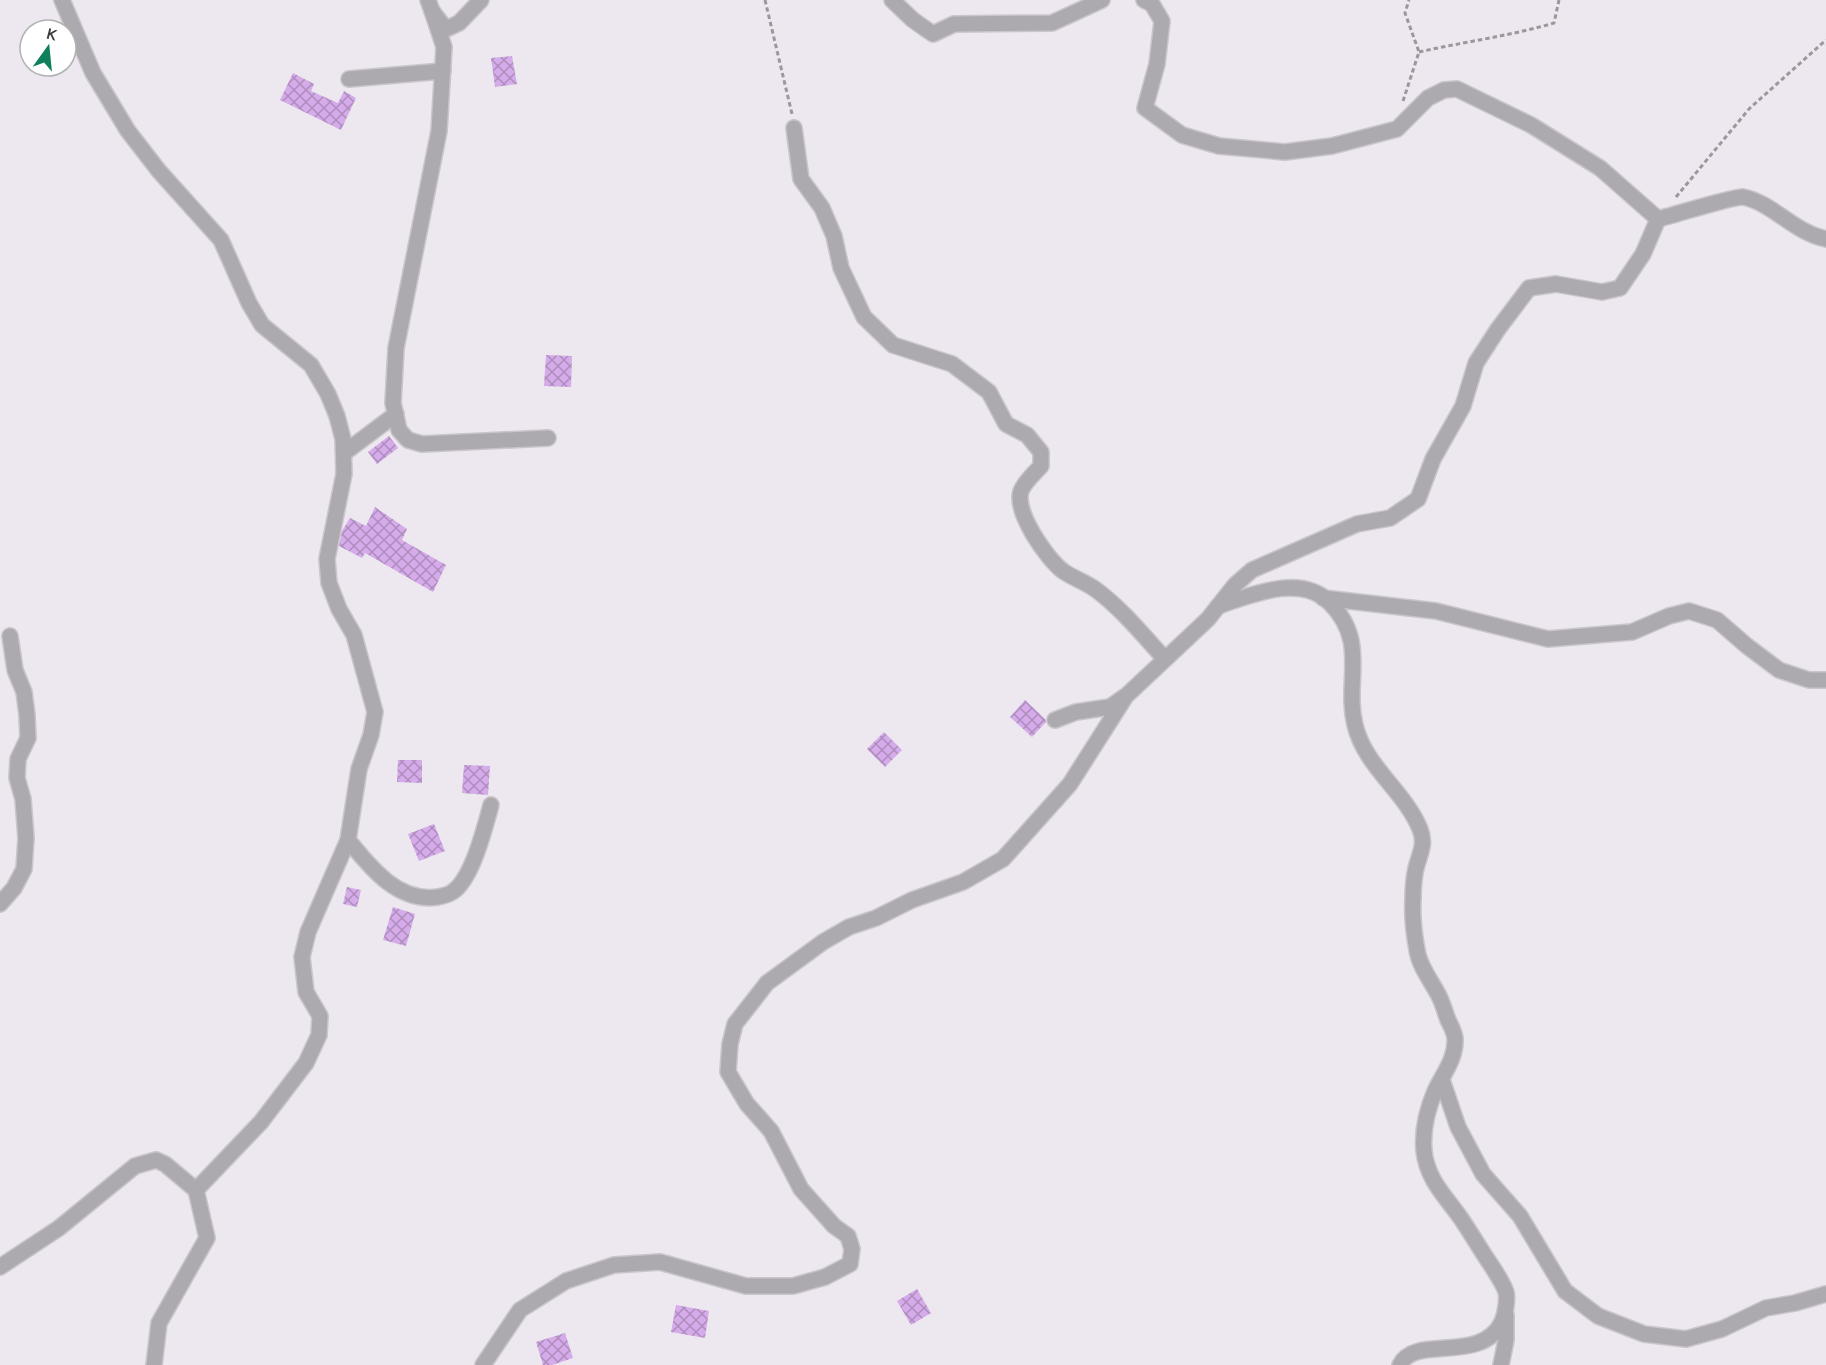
<svg xmlns="http://www.w3.org/2000/svg" width="1826" height="1365" font-family="Karla,sans-serif">
<defs>
<pattern id="building-cross-hatch" width="8" height="8" patternUnits="userSpaceOnUse" patternTransform="scale(1.5)"><rect width="8" height="8" fill="#d5abe9"/><path d="M0 0l8 8M0 8l8-8" fill="none" stroke="#ae8cbe"/></pattern>
</defs>
<rect width="100%" height="100%" fill="#ede8ef"/>
<!-- building -->
<g fill="url(#building-cross-hatch)">
<path d="M512,56L517,84L495,87L491,58Z"/>
<path d="M293,73L314,84L311,91L338,103L344,91L356,98L341,130L280,100Z"/>
<path d="M546,355L572,356L571,387L544,386Z"/>
<path d="M389,436L398,448L377,464L368,452Z"/>
<path d="M375,507L407,529L402,540L446,565L433,592L365,553L362,558L339,546L342,531L350,518L366,526Z"/>
<path d="M1025,700L1045,719L1046,722L1032,737L1010,717Z"/>
<path d="M884,732L902,750L885,767L867,749Z"/>
<path d="M398,760H422V783L397,782Z"/>
<path d="M464,765L490,766L488,795L462,793Z"/>
<path d="M434,824L445,851L419,861L408,834Z"/>
<path d="M347,887L361,890L357,907L343,904Z"/>
<path d="M393,907L415,914L406,946L383,940Z"/>
<path d="M917,1289L931,1313L911,1325L897,1301Z"/>
<path d="M676,1305L709,1311L705,1338L671,1332Z"/>
<path d="M565,1333L573,1358L552,1365H543L536,1342Z"/>
</g>
<g fill="none" stroke-linecap="round" stroke-linejoin="round">
<!-- minor casing -->
<g stroke="#cac5cc" stroke-width="18">
<g id="minor">
<path d="M428,0L432,11L446,29L459,23L481,0"/>
<path d="M892,0L913,20L933,34L954,24L1052,23L1102,0"/>
<path d="M1144,0L1152,4L1162,21L1157,64L1145,108L1182,135L1219,146L1285,152L1332,146L1397,129L1428,98L1444,90L1457,89L1531,125L1600,168L1658,219"/>
<path d="M432,11L444,47L439,131L396,348L393,403L399,430L408,440L422,444L548,438"/>
<path d="M349,79L443,71"/>
<path d="M794,128L801,179L822,208L834,236L841,268L864,317L893,345L952,364L989,392L1006,424L1027,435L1041,452V466C1035,473 1025,481 1021,491C1014,512 1047,559 1063,571C1073,578 1085,582 1095,589C1121,608 1143,635 1164,658"/>
<path d="M1658,219C1671,216 1734,196 1743,197C1773,203 1793,232 1826,239"/>
<path d="M344,453L396,414"/>
<path d="M1323,598L1436,611L1548,639L1632,632L1669,616L1689,611L1717,620L1747,646L1779,670L1809,680H1826"/>
<path d="M1218,606C1251,595 1301,573 1330,603C1369,642 1344,682 1355,725C1365,767 1404,790 1420,829C1426,844 1420,853 1416,868C1414,877 1413,889 1413,899C1412,915 1414,934 1417,950C1419,966 1432,982 1439,996C1443,1004 1445,1012 1448,1020C1451,1026 1455,1033 1455,1039C1456,1059 1443,1074 1435,1091C1427,1110 1422,1130 1424,1151C1427,1179 1445,1196 1460,1217C1471,1233 1480,1249 1491,1265C1496,1273 1503,1283 1506,1292C1508,1299 1505,1315 1502,1322C1481,1365 1414,1334 1400,1365"/>
<path d="M1055,720L1076,712L1110,707L1124,697"/>
<path d="M348,840C370,867 398,903 438,897C443,896 451,894 455,890C473,875 485,827 491,805"/>
<path d="M0,904L14,888L24,869L26,838L23,799L17,778L18,759L28,738L27,715L24,692L15,670L10,636"/>
<path d="M1442,1080L1458,1127L1483,1174L1520,1216L1565,1291L1598,1316L1644,1334L1686,1339L1722,1329L1766,1308L1795,1303L1826,1294"/>
<path d="M0,1267L59,1228L135,1166L156,1160L165,1164L196,1190L261,1122L306,1063L319,1035L320,1016L306,992L302,957L308,932L348,840L359,769L371,735L375,712L354,635L339,609L329,583L327,559L344,474L343,439L337,416L328,394L311,365L262,325L249,303L221,240L159,171L128,131L93,73L62,0"/>
<path d="M154,1365L159,1323L207,1238L196,1190"/>
<path d="M483,1365L520,1310L566,1281L614,1265L660,1262L746,1286H793L825,1277L850,1264L852,1249L848,1236L834,1226L801,1189L771,1131L747,1104L728,1072L730,1044L735,1024L767,983L823,942L849,927L876,918L912,900L963,882L1003,859L1070,784L1126,696L1208,619L1235,585L1252,570L1357,524L1390,518L1418,499L1433,459L1463,406L1476,363L1498,329L1529,288L1556,284L1602,292L1620,288L1643,254L1658,219"/>
<path d="M1501,1365L1506,1340V1315"/>
</g>
</g>
<!-- path -->
<g stroke="#9b979c" stroke-width="3" stroke-dasharray="4.5 3" stroke-linecap="butt">
<path d="M765,0L792,114"/>
<path d="M1419,52C1463,42 1510,36 1554,23L1559,0"/>
<path d="M1403,101L1419,52L1405,13L1409,0"/>
<path d="M1676,197L1749,109L1826,40"/>
</g>
<!-- minor -->
<use href="#minor" stroke="#acaaae" stroke-width="15"/>
</g>
<!-- north arrow -->
<g transform="translate(48 48) rotate(15)"><circle r="28" fill="#ffffff" stroke="#b1b1b2" stroke-width="1.5"/>
<path d="M0-4.5L10 22L0 15L-10 22Z" fill="#0f7f5c"/>
<text y="-9" font-size="16" font-weight="bold" text-anchor="middle" fill="#3d3b3e">K</text>
</g>
</svg>
